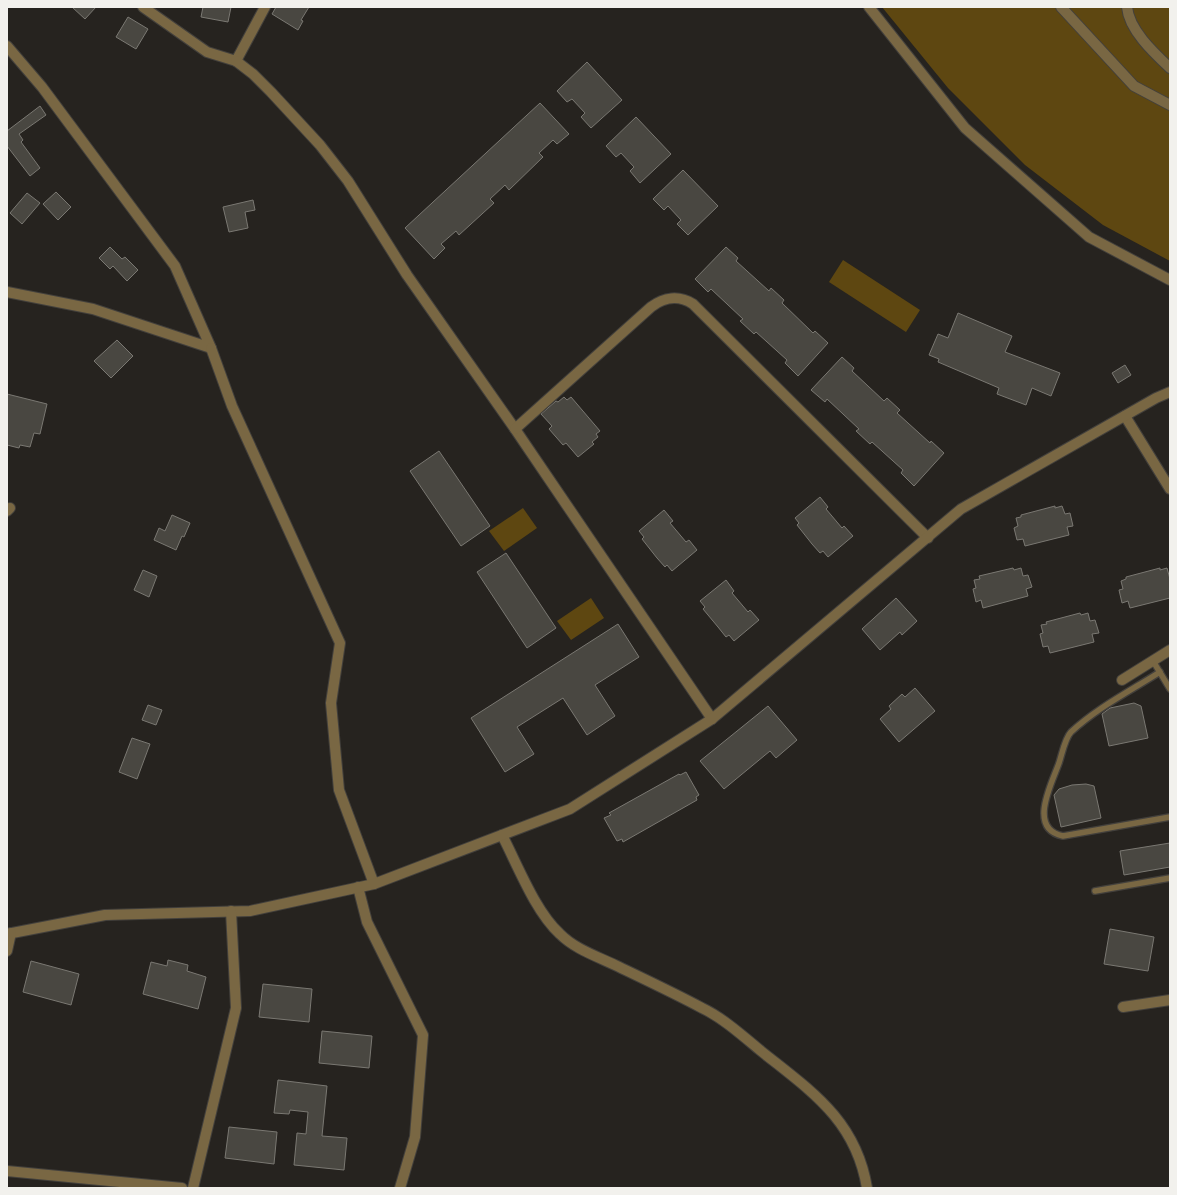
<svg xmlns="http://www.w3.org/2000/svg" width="1177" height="1195" font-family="'Titillium Web',sans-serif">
<rect width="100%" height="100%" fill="#26231f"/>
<!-- green -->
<g fill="#5e4711">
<path d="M882,7H1170V261L1103,225L1025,165L948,88Z"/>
<path d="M843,260L920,310L906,332L829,282Z"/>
<path d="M523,508L537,528L504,551L489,531Z"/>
<path d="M591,598L604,618L571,640L557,621Z"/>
</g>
<!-- building -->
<g fill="#494741" stroke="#7a7872">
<path d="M72,7H96L85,19Z"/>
<path d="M203,7H231L228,22L201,17Z"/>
<path d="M276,7H309L301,20L303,21L298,30L272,14Z"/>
<path d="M128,17L148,29L136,49L116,37Z"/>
<path d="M587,62L622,100L591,128L581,117L585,113L572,99L567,102L557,91Z"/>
<path d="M540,103L569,134L557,144L553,140L539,153L543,157L509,190L505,185L490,199L494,203L459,235L456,231L441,244L445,248L434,259L405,228Z"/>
<path d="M40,106L46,115L19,134L23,140L21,142L40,168L30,176L7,146V131Z"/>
<path d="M636,117L671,154L640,183L630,171L634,167L621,153L616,157L606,146Z"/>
<path d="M683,170L718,206L688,235L677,224L681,220L668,206L664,210L653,199Z"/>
<path d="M56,192L71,207L58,220L43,204Z"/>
<path d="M27,193L40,203L22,224L10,213Z"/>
<path d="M253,200L255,210L245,212L248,228L229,232L223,207Z"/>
<path d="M110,247L122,259L125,257L138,270L127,281L113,266L110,269L99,258Z"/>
<path d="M726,247L738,258L736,261L769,291L771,288L784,300L782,303L813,333L815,331L828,343L798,376L785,363L787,360L756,332L754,334L740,321L743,319L711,289L708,292L695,279Z"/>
<path d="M958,313L1012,336L1005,352L1060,373L1051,396L1032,388L1026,405L997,394L999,388L938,362L939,359L929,355L938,334L948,338Z"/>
<path d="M117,340L133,356L111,378L94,361Z"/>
<path d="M842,357L854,368L852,371L884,401L887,398L900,410L897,413L930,443L931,441L944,453L914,486L901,473L903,470L872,442L870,444L856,431L859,429L827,399L825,402L811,390Z"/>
<path d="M1125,365L1131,375L1118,383L1112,373Z"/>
<path d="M7,394L47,404L40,434L34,433L30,447L20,445L19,448L7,445Z"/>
<path d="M564,397L567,400L571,397L600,431L596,434L598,437L592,442L594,444L578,457L566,443L563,445L549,429L552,426L541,414L556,401L558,402Z"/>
<path d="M439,451L490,526L461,546L410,471Z"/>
<path d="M820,497L828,507L826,509L842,528L844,526L853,536L828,557L823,551L820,553L812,544L797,525L799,523L795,518Z"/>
<path d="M1055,506V508L1062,506L1065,514L1070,513L1073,526L1067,527L1069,535L1025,546L1023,539L1017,540L1014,528L1018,526L1016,518L1021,517V515Z"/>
<path d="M664,510L673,521L670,523L686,542L689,540L697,550L672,571L667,565L665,567L657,558L642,539L644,537L639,531Z"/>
<path d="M172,515L190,523L184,537L182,536L176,550L154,540L159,528L165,531Z"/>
<path d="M506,553L556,628L527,648L477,572Z"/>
<path d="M1013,568L1014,570L1021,568L1023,576L1028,575L1032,587L1026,589L1028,596L983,608L981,600L976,602L973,589L976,588L974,580L980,579L979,576Z"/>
<path d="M1160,568V570L1167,568L1170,579V598L1130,608L1128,601L1122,603L1119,590L1123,589L1121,581L1126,579V577Z"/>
<path d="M143,570L157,576L149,597L134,590Z"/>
<path d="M726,580L734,591L732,593L748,612L750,610L759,620L734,641L729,635L726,637L718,627L703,609L705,607L700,601Z"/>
<path d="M896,598L917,621L902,635L900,632L880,650L862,629Z"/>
<path d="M1080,613L1081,615L1088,613L1090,621L1095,620L1099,633L1092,634L1094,642L1050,653L1048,646L1043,647L1040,634L1043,633L1041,625L1047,624L1046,622Z"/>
<path d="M618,624L639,657L595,685L615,716L587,735L563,698L517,727L534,754L505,772L471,718Z"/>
<path d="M915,688L935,711L899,742L880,719L891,709L889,706L902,694L905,697Z"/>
<path d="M1134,703L1141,706L1148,738L1109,746L1102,714L1110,708Z"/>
<path d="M148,705L162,710L156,725L142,720Z"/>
<path d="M768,706L797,740L776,758L770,751L724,789L700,761Z"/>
<path d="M132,738L150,744L137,779L119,772Z"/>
<path d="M686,772L699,795L696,797L697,800L623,842L622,839L617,841L604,818L611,815L609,813L679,774L680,775Z"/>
<path d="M1086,784L1094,786L1101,818L1061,827L1054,795L1059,789L1072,785Z"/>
<path d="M1170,843V867L1124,875L1120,851Z"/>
<path d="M1110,929L1154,937L1148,971L1104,964Z"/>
<path d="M168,960L188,965L187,971L206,977L198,1009L143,994L151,962L167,966Z"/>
<path d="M31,961L79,974L71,1005L23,992Z"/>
<path d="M263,984L312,989L309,1022L259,1017Z"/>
<path d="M322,1031L372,1036L369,1068L319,1063Z"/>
<path d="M278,1080L327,1086L322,1136L347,1138L344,1170L294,1165L297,1133L306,1134L308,1112L290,1110L289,1114L274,1113Z"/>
<path d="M229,1127L277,1132L274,1164L225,1158Z"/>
</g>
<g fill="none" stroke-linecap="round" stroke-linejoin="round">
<!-- lane casing -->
<g stroke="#43403c" stroke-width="8">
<g id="lane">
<path d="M1153,661L1170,689"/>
<path d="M1160,672C1130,691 1097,708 1071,732C1065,738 1062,754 1059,763C1052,783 1027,829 1063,836L1170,817"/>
<path d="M1095,891L1170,878"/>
</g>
</g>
<!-- street casing -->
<g stroke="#43403c" stroke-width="12">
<g id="street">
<path d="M143,7L207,52L236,61L265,7"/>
<path d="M869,7L965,128L1089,237L1170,280"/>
<path d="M1061,7L1134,86L1170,105"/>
<path d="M1127,7C1129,30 1154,53 1170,68"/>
<path d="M7,46L42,87L175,266L211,348L93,309L7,292"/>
<path d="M236,61L253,74L271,92L320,145L348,181L407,275L515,429L712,719"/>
<path d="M211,348L232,406L340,643L331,703L339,790L374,884"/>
<path d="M1125,416L1170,489"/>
<path d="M515,429L651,307C664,297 679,295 693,304L928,538"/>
<path d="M7,511L10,508"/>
<path d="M1122,680L1170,650"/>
<path d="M502,835C518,866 535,911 560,934C575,949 596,956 615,965C644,979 674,993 702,1008C723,1018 743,1036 761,1051C811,1091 856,1120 867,1188"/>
<path d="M358,887L367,922L423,1035L415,1137L400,1188"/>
<path d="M7,934L105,915L250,911L374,884L570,809L712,719L961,509L1156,398L1170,392"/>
<path d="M7,951L11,933"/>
<path d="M1123,1007L1170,1000"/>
<path d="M7,1171L182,1188"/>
<path d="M193,1188L236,1008L231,911"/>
</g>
</g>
<!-- lane -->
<use href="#lane" stroke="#796743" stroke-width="5.5"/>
<!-- street -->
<use href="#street" stroke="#796743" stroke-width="10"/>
</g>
<!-- border -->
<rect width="1177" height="1195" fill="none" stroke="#f2f1ed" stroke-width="16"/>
</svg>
